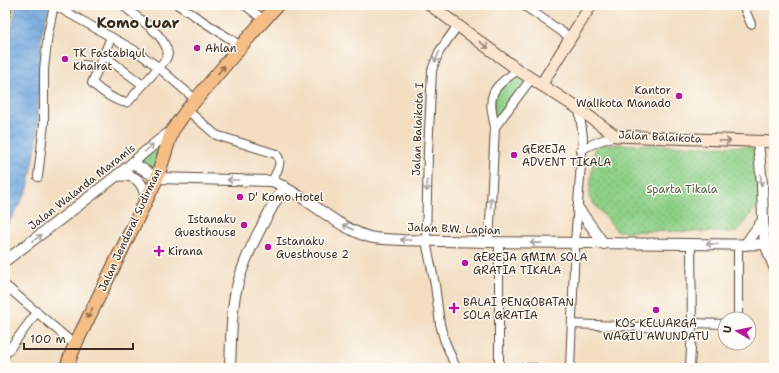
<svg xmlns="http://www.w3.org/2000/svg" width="779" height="373" font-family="'Shantell Sans',sans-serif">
<defs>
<pattern id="grass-dots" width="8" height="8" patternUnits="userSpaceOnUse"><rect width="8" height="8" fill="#8ed087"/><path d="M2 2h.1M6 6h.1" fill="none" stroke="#75a96e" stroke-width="1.8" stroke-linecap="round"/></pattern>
<pattern id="water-waves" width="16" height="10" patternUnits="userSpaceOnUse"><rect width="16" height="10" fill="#6fa6dd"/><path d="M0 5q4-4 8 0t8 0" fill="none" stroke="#5c87b3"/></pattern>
</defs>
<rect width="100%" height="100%" fill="#fdfcf7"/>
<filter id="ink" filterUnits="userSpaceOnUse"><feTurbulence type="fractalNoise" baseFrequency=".025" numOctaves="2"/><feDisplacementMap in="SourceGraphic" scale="8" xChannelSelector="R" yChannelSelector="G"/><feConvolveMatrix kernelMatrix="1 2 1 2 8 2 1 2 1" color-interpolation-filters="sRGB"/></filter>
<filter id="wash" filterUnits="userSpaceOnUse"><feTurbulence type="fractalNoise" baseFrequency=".012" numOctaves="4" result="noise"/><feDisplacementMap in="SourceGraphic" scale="16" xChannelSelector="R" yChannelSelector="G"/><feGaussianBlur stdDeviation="0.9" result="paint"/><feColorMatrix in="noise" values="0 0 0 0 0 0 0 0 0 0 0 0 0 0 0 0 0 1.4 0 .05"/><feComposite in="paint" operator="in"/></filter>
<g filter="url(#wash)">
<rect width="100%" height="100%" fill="#f3dec2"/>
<!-- grass -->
<g fill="url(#grass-dots)" stroke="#647d52">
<path d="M517,72L530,79L495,124L494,93Z"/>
<path d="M170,134L156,175L137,163Z"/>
<path d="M595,144L754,147L760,202L737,232L617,231L589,198Z"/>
</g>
<!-- water -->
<path fill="url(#water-waves)" stroke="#55687e" d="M16,5H49L41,37L37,141L28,189L5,229V151L7,128L6,78L7,54Z"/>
</g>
<g filter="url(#ink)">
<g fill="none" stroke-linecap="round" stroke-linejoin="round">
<!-- minor casing -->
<g stroke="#574537" stroke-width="10">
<g id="minor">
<path d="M54,5L136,51L158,67L196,100"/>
<path d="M178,5L241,46"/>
<path d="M245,5L264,20"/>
<path d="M523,5L571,38"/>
<path d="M743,5L751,24"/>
<path d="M5,17L8,5"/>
<path d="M111,37L92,83C100,90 118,104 128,102L166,59L168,54C165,34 140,20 126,8"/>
<path d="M103,55L143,85"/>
<path d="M84,65L98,68"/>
<path d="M187,110L216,135L276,154C284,162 276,173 272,181"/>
<path d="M495,127C487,93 491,89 518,70"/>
<path d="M581,150C593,143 603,139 616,136"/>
<path d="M38,177L44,123V69L48,34L54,5"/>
<path d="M489,242L495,127L531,79"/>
<path d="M765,244L774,243"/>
<path d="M5,285L75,345"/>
<path d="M736,319L738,314V245"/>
<path d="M692,323L725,324"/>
<path d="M572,324L692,329"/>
<path d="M5,355L37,312"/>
<path d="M456,368L444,339L440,324L435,285L426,241L428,152L432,70L439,52L458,25"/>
<path d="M498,368H499V242"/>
<path d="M499,368H535"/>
<path d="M570,368L575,243L583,137L579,109"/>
<path d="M690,368L692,329L691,244"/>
</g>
</g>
<!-- tertiary casing -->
<g stroke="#574537" stroke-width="12">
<g id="tertiary">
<path d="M758,142L762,184L763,220L765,244L774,267"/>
<path d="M133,163L157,178L272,181C306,195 331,224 366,236C377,240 390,239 402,240C430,241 458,241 487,242C554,243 622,243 689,244C715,244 740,245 765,244"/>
<path d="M117,176C135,173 144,182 146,200"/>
<path d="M578,208L604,244"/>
<path d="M745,245L763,220"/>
<path d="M5,261C44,232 82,203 120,173C138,159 153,143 172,131"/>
<path d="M230,368C231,344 231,319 235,295C243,256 265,220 284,186"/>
</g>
</g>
<!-- secondary casing -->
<g stroke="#574537" stroke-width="13">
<g id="secondary">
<path d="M430,5L518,70L579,109L616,136L774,142"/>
<path d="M541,85L591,5"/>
</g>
</g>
<!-- trunk casing -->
<g stroke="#574537" stroke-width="15">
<path id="trunk" d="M66,368L75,345L157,178L172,131L187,110L241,46L277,5"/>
</g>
<!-- minor -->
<use href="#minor" stroke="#fff" stroke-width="8"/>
<!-- tertiary -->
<use href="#tertiary" stroke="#fff" stroke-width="10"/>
<!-- secondary -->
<use href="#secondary" stroke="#fbe5cf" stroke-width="11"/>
<!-- trunk -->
<use href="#trunk" stroke="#f6be87" stroke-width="13"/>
</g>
<!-- one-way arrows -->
<defs><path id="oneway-shaft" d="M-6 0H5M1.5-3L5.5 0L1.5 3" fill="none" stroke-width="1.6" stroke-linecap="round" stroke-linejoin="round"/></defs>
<g stroke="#9b8876">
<use href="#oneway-shaft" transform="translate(484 45) rotate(37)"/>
<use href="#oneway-shaft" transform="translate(725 141) rotate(2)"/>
</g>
<g stroke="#a79f9a">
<use href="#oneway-shaft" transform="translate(437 57) rotate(114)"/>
<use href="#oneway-shaft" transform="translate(149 148) rotate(-42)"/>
<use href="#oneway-shaft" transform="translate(233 180) rotate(-180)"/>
<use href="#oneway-shaft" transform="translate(761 180) rotate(86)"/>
<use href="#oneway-shaft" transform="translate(427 186) rotate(91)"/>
<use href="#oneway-shaft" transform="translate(491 203) rotate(-87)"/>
<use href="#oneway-shaft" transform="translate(348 227) rotate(-152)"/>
<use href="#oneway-shaft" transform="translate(37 238) rotate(-36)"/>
<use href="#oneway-shaft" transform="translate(406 240) rotate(-177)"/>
<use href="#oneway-shaft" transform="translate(536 243) rotate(-179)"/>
<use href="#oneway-shaft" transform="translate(712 244) rotate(-179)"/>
</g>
<g stroke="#8f6d4d">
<use href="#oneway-shaft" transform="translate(221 70) rotate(-50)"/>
<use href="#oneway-shaft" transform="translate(90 313) rotate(116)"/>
</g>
</g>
<!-- markers -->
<g fill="#b5179e" stroke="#fdfcf7" stroke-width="1.5">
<circle cx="197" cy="48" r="4"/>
<circle cx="65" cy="59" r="4"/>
<circle cx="679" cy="96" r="4"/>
<circle cx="514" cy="155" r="4"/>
<circle cx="240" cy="197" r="4"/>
<circle cx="244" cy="225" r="4"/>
<circle cx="268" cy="247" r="4"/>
<path d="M157 245h4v4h4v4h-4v4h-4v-4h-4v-4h4z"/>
<circle cx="465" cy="263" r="4"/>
<path d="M452 302h4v4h4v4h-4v4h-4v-4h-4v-4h4z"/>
<circle cx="656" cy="310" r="4"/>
</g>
<g text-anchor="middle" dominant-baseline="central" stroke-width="3" stroke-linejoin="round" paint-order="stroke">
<!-- poi labels -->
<g font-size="11" fill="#3b2a1e" stroke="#fdfcf7" text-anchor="start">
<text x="205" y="48">Ahlan</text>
<text x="73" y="53">TK Fastabiqul<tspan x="73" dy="13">Khairat</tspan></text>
<text x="671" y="90" text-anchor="end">Kantor<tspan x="671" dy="13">Walikota Manado</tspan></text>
<text x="522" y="149">GEREJA<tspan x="522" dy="13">ADVENT TIKALA</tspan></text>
<text x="248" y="197">D' Komo Hotel</text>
<text x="236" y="219" text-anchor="end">Istanaku<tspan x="236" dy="13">Guesthouse</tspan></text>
<text x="276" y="241">Istanaku<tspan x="276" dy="13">Guesthouse 2</tspan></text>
<text x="168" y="251">Kirana</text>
<text x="473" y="257">GEREJA GMIM SOLA<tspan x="473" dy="13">GRATIA TIKALA</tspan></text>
<text x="463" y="302">BALAI PENGOBATAN<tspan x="463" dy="13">SOLA GRATIA</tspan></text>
<text x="656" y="323" text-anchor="middle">KOS KELUARGA<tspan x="656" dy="13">WAGIU AWUNDATU</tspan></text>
</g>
<!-- street labels -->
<g font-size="11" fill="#3b2a1e" stroke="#fdfcf7">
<text transform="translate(418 129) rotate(-88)">Jalan Balaikota I</text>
<text transform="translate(660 137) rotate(3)">Jalan Balaikota</text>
<text transform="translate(82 187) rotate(-38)">Jalan Walanda Maramis</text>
<text transform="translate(454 229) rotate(2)">Jalan B.W. Lapian</text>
<text transform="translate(130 230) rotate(-65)">Jalan Jenderal Sudirman</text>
</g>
<!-- park labels -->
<g font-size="11" fill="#545c3e" stroke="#fdfcf7">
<text x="682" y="189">Sparta Tikala</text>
</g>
<!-- district labels -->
<g font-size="15" font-weight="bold" fill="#3b2a1e" stroke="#fdfcf7">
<text x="138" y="23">Komo Luar</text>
</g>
</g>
<!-- margin -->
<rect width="779" height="373" fill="none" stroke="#fdfcf7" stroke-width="20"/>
<!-- north arrow -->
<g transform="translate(737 331) rotate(279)"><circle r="19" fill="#fdfcf7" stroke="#afa8a0"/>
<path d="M0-3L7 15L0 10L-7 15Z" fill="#b5179e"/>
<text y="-6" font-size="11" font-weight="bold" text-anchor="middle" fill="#3b2a1e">U</text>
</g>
<!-- scale -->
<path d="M24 343v6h109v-6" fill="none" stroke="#3b2a1e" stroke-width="2"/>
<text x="30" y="343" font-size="12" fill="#3b2a1e" stroke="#fdfcf7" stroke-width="3" paint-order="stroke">100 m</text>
</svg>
